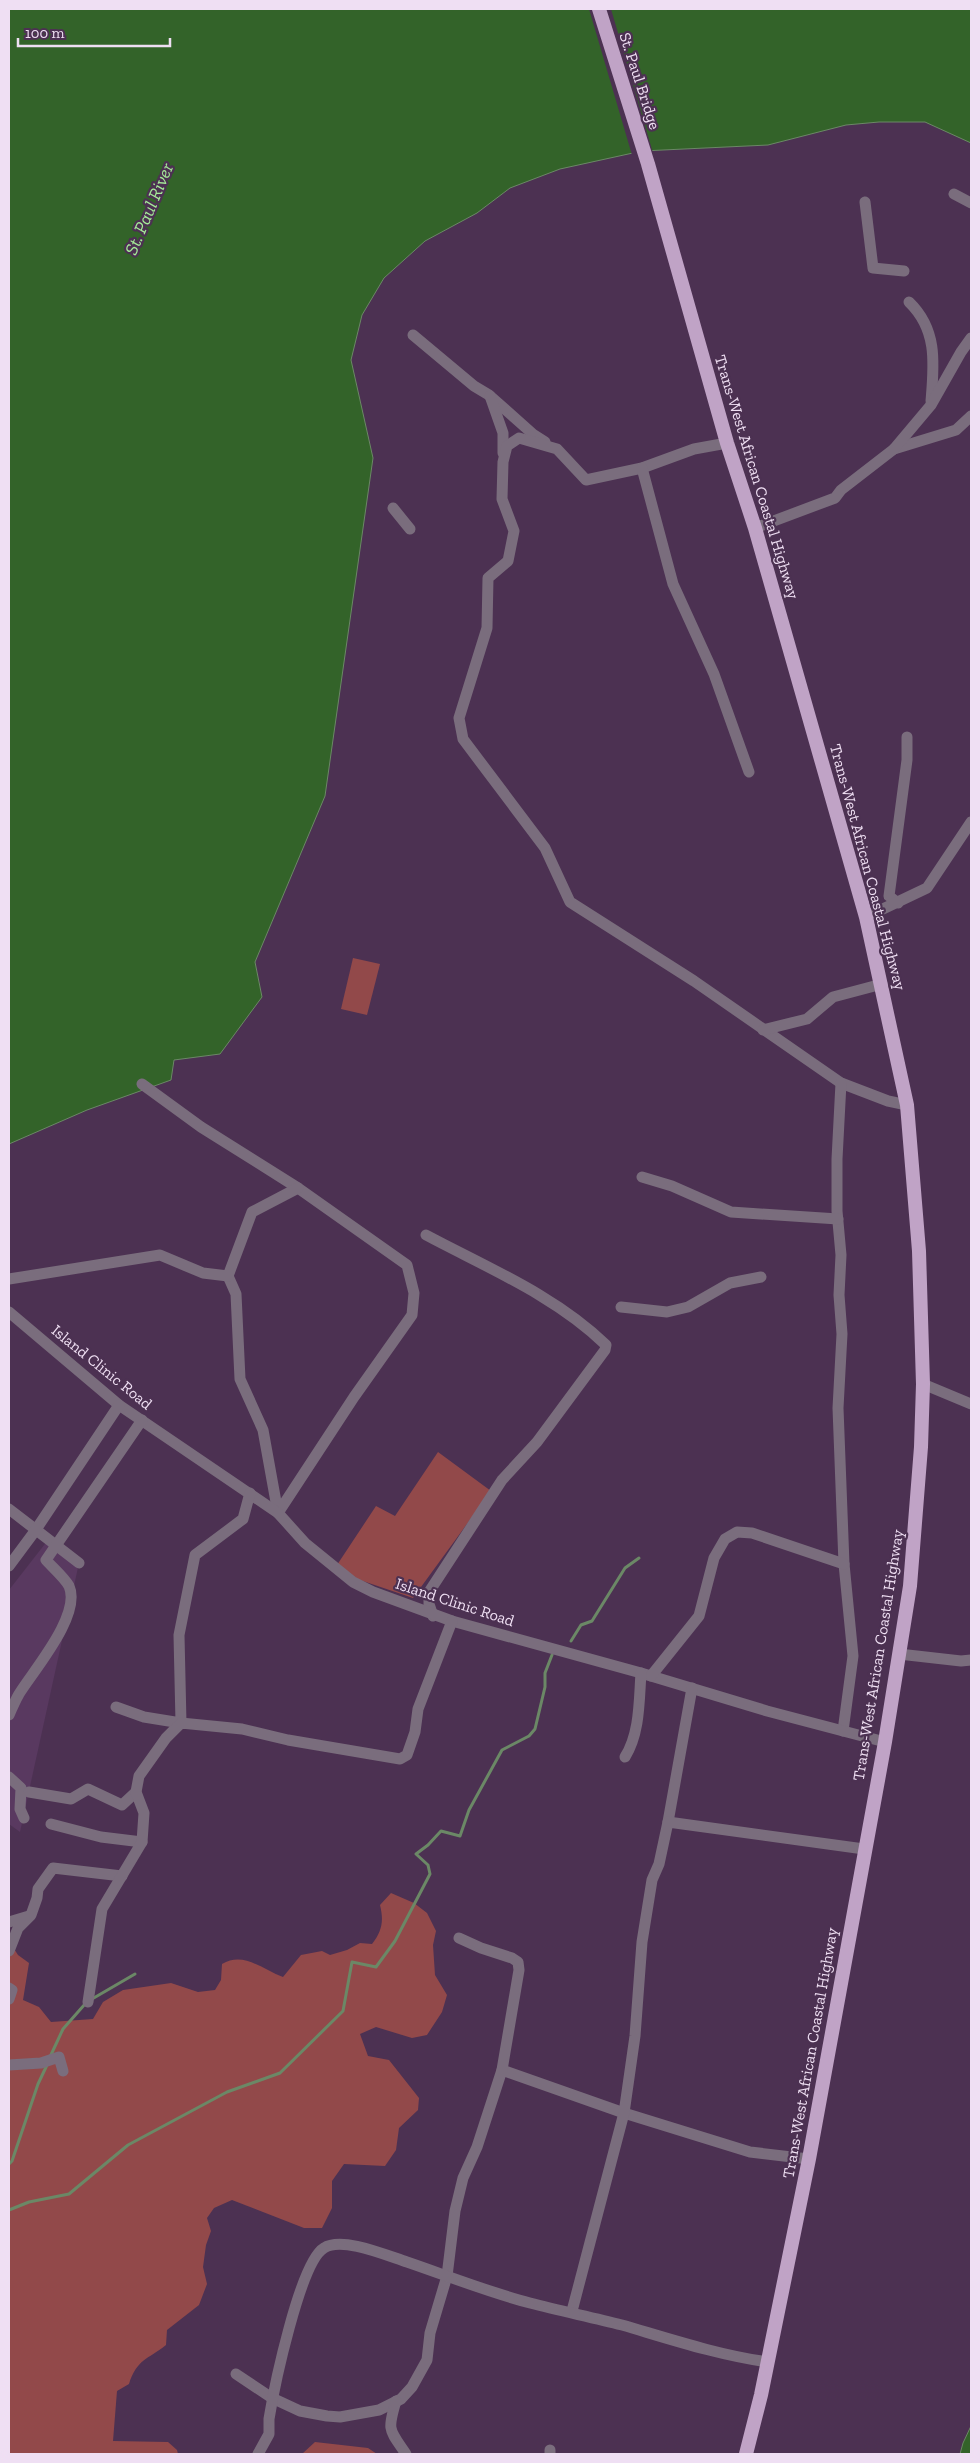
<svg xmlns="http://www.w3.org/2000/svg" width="980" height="2463" font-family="'Zilla Slab',serif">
<rect width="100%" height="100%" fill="#4c3152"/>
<!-- built -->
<path fill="#593960" d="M48,1540L79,1563L20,1832L9,1824V1590Z"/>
<!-- green -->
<g fill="#92494a">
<path d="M353,958L380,964L367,1015L341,1009Z"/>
<path d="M438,1452L491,1491L413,1598L354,1578L337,1565L376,1506L395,1516Z"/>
<path d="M391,1893L414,1903L427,1913L436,1931L433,1945L435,1975L447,1995L442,2012L427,2035L412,2038L376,2027L360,2034L368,2056L389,2060L419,2098L418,2110L399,2128L396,2150L385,2166L344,2164L332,2181V2208L322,2228H304L232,2200L214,2208L207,2218L211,2231L206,2245L203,2267L207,2284L199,2305L167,2330L166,2345C147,2360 137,2359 129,2384L117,2391L113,2441L168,2442L177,2450L178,2454H9V1941L18,1955L29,1963L23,2000L39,2007L51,2022L93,2019L103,2002L123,1990L171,1983L198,1992L215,1990L221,1980L222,1964C244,1951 263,1970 283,1977L301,1955L322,1951L330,1955L347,1950L360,1943L372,1944C382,1931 384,1921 380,1905Z"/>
<path d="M315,2442L368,2448L377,2454H302Z"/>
</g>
<!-- water -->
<g fill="#336329" stroke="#6b8866">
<path d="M9,9H971V143L925,122H879L846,125L768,145L642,151L560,169L510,188L477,213L425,241L384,278L362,315L351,360L373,458L325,796L255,962L262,997L220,1054L174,1060L171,1080L87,1110L9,1144Z"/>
<path d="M971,2426V2454H960L963,2443Z"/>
</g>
<!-- pier -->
<path fill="#4c3152" d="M589,9H611L653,153L632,155Z"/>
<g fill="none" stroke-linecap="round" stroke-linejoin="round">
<!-- stream -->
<g stroke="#6b8866" stroke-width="3">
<path d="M571,1641L581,1625L592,1621L625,1568L639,1558"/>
<path d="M92,1999L135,1974"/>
<path d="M50,2057L63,2029L85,2004"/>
<path d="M9,2164L12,2161L38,2084L47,2065"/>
<path d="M9,2210L29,2202L69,2194L128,2145L227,2092L280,2073L343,2011L352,1962L376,1967L395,1941L430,1874L428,1865L416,1854L428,1845L441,1831L460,1836L469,1810L502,1750L529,1736L535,1729L545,1687V1673L552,1655"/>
</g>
<!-- minor -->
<g stroke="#7a6d7d" stroke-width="11">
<path d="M954,194L971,203"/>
<path d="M865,202L873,268L904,271"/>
<path d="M909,302C938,330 934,364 931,401"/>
<path d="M413,335L474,386L489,395L534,435L545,442"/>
<path d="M490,396L503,433V453"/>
<path d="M727,443L694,449L642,468L586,480L557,449L519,438L507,446L503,462L502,499L514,531L508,561L488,578L487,628L459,718L463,739L545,848L570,902L694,981L841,1083L888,1101L907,1105"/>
<path d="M894,449L956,430L971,416"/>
<path d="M642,468L673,584L714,674L749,772"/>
<path d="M393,508L410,529"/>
<path d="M755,528L835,498L841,490L894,449L931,405L961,352L971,338"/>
<path d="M898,903L889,896L907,760V737"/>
<path d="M866,917L927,888L971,822"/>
<path d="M763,1030L807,1019L833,997L882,984"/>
<path d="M841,1083L837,1159V1211L841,1255L839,1295L842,1334L838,1408L844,1564L853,1656L843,1731"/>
<path d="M142,1084L201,1127L298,1188L407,1265L414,1293L412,1315L354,1397L278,1513L263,1430L240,1379L236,1294L228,1276"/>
<path d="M642,1177L672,1186L731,1212L838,1219"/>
<path d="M426,1235C486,1267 556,1296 606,1345L605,1350L537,1442L502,1480L429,1592V1604L433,1616"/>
<path d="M9,1279L160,1255L203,1273L228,1276L252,1212L298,1188"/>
<path d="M621,1307L667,1312L688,1307L730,1283L761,1277"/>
<path d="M9,1312L119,1405L278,1513L305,1543L353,1582L373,1592L452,1621L641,1673L767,1711L885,1742"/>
<path d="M923,1384L971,1404"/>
<path d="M9,1509L79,1563"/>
<path d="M9,1566L35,1531L119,1405"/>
<path d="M899,1654L961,1661L971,1660"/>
<path d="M651,1676L699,1616L714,1558L725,1539L737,1532L752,1533L844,1564"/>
<path d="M116,1707L144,1717L181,1723L179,1635L195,1555L243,1519L250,1493"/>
<path d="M9,1715C12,1708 15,1701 19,1694C33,1671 82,1615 69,1586C64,1577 52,1567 46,1560L142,1420"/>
<path d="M625,1757C640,1733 639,1701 641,1673"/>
<path d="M9,1777L21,1788L20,1809L24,1818"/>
<path d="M29,1792L71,1799L88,1789L122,1805L136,1792"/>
<path d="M668,1822L692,1688"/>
<path d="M51,1824L101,1837L142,1842"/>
<path d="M9,1922L29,1916"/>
<path d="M9,1951L18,1928L31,1915L37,1898L38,1889L53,1868L122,1876"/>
<path d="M9,1988L12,1990L9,1999"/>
<path d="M88,2002L102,1909L142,1842L144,1813L136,1792L139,1776L166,1738L181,1723L242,1729L288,1740L400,1759L407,1755L415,1732L418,1709L452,1621"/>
<path d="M9,2065L41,2063L59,2057L63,2071"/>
<path d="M502,2070L624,2113L750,2152L809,2159"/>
<path d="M572,2311L624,2113L635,2036L642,1942L652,1880L659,1864L668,1822L864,1849"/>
<path d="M236,2374L272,2398L300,2411L327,2416L340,2417L379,2410L401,2399L412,2387L427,2360L430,2333L447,2276L455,2211L463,2178L477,2147L502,2070L519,1970L518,1962L512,1958L481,1948L459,1938"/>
<path d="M396,2401C387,2431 389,2429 406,2454"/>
<path d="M258,2454L269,2434V2419C274,2388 300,2262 324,2248C342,2236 388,2256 407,2262C448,2276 488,2292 530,2303C560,2311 591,2317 622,2325C670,2339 718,2355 768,2362"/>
<path d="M550,2454V2450"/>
</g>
<!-- trunk -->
<path stroke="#c0a3c6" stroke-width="14" d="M599,9L648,164L727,443L755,528L866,917L907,1105L919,1251L923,1384L921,1447L910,1586L885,1742L809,2159L761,2395L746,2454"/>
</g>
<g text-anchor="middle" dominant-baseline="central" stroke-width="4.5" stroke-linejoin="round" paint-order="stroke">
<!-- street labels -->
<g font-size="16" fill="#efdff3" stroke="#4c3152">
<text transform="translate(640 81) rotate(72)">St. Paul Bridge</text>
<text transform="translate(757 477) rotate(73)">Trans-West African Coastal Highway</text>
<text transform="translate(868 867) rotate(75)">Trans-West African Coastal Highway</text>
<text transform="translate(102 1367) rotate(39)">Island Clinic Road</text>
<text transform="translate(455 1602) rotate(18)">Island Clinic Road</text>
<text transform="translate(878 1655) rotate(-81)">Trans-West African Coastal Highway</text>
<text transform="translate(810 2053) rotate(-80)">Trans-West African Coastal Highway</text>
</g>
<!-- water labels -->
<g font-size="18" font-style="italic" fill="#a5ec98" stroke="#4c3152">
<text transform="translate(149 209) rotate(-67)">St. Paul River</text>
</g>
</g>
<!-- border -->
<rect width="980" height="2463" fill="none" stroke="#efdff3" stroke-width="20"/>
<!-- scale -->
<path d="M18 38v8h152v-8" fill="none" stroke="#efdff3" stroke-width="2.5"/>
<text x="25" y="38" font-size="15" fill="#efdff3" stroke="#4c3152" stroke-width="4" paint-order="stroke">100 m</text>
</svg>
